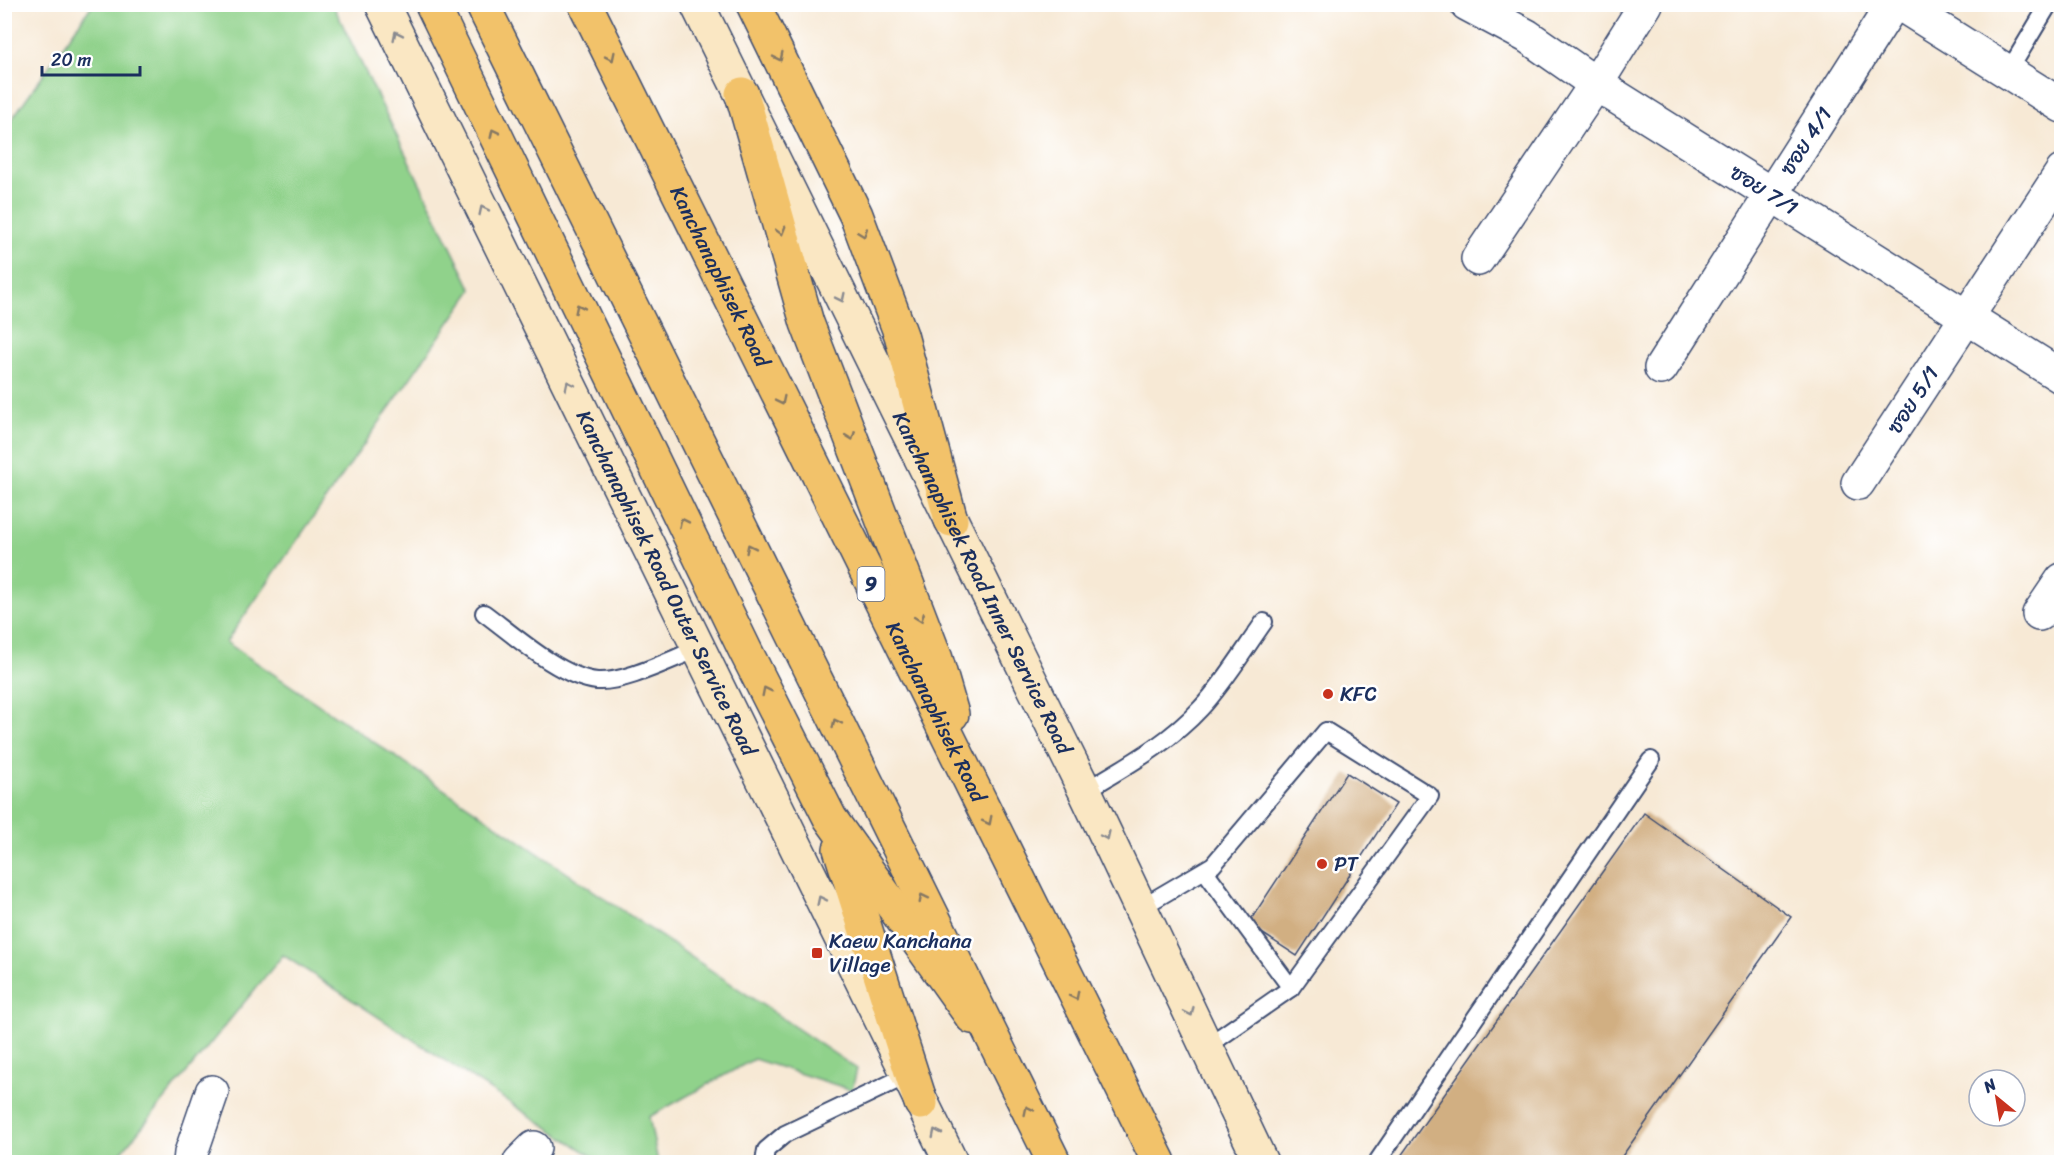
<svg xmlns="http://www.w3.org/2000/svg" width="2066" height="1167" font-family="Sriracha,'Playpen Sans Thai',sans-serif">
<rect width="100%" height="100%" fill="#fff"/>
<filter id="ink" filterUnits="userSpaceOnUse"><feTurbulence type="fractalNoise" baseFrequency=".0167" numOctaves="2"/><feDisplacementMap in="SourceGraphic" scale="12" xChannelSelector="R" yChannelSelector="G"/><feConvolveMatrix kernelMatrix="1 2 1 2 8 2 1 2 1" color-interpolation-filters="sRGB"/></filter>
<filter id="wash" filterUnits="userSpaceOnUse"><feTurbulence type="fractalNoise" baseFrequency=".008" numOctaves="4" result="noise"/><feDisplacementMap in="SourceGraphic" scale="24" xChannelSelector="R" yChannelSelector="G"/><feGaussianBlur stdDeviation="1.35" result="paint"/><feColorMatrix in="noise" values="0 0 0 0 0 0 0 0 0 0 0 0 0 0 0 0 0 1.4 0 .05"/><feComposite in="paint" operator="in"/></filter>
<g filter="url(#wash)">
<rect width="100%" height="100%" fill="#f7e9d5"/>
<!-- green -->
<path fill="#90d28b" stroke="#568074" stroke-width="1.5" d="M92,5H333L472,290L226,642L857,1069L852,1090L754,1059L649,1117L658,1162H601L283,955L120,1154L130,1162H5V129Z"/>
<g id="blocks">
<!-- building -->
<g fill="#d1af82">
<path d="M1347,773L1396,804L1297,956L1248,924Z"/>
<path d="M1644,813L1791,917L1618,1162H1399L1398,1160Z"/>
</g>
</g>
</g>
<g filter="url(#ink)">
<use href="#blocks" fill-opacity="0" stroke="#3c4b70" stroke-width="1.5"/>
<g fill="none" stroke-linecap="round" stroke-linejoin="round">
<!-- lane casing -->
<g stroke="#3c4b70" stroke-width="20">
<g id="lane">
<path d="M2007,74L2049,4"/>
<path d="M484,613C514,635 560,677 597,681C625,683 671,659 698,649"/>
<path d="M1085,791C1126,766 1168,744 1201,708C1225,682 1244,650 1264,622"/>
<path d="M1205,871L1291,988"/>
<path d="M1140,908L1213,865L1326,731L1430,796L1291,988L1206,1047"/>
<path d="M764,1162L766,1150L785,1134L908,1075"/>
<path d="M1377,1162L1651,760"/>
</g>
</g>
<!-- street casing -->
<g stroke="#3c4b70" stroke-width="36">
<g id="street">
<path d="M1467,4L1527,36L1596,84L2062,377"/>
<path d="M1900,4L2062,106"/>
<path d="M1478,259L1596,84L1646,4"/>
<path d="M1661,368L1893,4"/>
<path d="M1858,483L2062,172"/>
<path d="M2039,614L2062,580"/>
<path d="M190,1162L191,1153L212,1092"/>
<path d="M520,1162L534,1148"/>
</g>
</g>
<!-- secondary casing -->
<g stroke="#3c4b70" stroke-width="36">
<g id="secondary">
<path id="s1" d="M382,4L951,1162"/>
<path id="s2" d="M697,4L1085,791L1261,1162"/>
</g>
</g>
<!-- primary casing -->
<g stroke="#3c4b70" stroke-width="36">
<g id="primary">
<path d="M432,4L745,650L830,818L972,1017"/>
<path d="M753,4L856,215L901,335L951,520"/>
<path d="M840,849L921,1103"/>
</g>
</g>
<!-- highway casing -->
<g stroke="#3c4b70" stroke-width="36">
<g id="highway">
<path d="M482,4L1054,1162"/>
<path id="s3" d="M585,4L1159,1162"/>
<path d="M742,94L807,323L936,659L952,714"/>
</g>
</g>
<!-- lane -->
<use href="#lane" stroke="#fff" stroke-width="16"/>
<!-- street -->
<use href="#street" stroke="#fff" stroke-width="33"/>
<!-- secondary -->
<use href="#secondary" stroke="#fae7c3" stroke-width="33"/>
<!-- primary -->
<use href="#primary" stroke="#f2c26a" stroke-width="33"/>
<!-- highway -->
<use href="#highway" stroke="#f2c26a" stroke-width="33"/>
</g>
<!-- one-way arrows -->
<defs><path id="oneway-chevron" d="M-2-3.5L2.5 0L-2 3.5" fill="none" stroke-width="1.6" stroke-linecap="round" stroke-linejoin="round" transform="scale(1.5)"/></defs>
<g stroke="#8a8b90">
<use href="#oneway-chevron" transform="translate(397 35) rotate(-116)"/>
<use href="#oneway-chevron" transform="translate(483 210) rotate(-116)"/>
<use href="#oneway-chevron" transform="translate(841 298) rotate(64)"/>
<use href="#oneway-chevron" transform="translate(569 385) rotate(-116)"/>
<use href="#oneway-chevron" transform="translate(1106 836) rotate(65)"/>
<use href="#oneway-chevron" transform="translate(821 900) rotate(-116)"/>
<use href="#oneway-chevron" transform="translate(1190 1012) rotate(65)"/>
<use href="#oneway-chevron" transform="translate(936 1133) rotate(-117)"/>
</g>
<g stroke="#867864">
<use href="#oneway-chevron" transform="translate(611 57) rotate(64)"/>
<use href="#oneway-chevron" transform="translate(779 57) rotate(64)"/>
<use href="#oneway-chevron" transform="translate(494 133) rotate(-116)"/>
<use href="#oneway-chevron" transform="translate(781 231) rotate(74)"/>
<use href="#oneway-chevron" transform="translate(863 233) rotate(70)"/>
<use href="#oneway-chevron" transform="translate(579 308) rotate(-116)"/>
<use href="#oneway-chevron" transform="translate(781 401) rotate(64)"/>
<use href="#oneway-chevron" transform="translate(851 436) rotate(69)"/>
<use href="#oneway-chevron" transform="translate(683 522) rotate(-116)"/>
<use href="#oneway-chevron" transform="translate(750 548) rotate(-116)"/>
<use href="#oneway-chevron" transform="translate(920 618) rotate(69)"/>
<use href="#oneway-chevron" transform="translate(766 691) rotate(-117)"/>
<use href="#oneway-chevron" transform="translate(836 723) rotate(-116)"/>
<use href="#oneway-chevron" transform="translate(988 821) rotate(63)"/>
<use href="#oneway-chevron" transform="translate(923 898) rotate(-117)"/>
<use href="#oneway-chevron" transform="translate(1075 996) rotate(63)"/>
<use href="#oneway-chevron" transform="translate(1028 1110) rotate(-116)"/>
</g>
</g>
<!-- markers -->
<g fill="#c8321e" stroke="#fff" stroke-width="2">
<circle cx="1328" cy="694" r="6"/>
<circle cx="1322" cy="864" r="6"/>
<rect x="811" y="947" width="12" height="12" rx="3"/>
</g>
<g text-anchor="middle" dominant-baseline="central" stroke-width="5" stroke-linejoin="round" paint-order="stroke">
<!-- shield labels -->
<rect fill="#fff" stroke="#5f6d8e" stroke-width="1.5" x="857.5" y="567" width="27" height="34" rx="4.5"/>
<g font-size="20" font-weight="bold" fill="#1b2f5e">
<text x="871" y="584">9</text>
</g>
<!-- street labels -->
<g font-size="21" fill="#1b2f5e" stroke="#fff">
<text transform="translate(1806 141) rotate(-57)">ซอย 4/1</text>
<text transform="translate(1764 190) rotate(32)">ซอย 7/1</text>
<text stroke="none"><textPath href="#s3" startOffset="304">Kanchanaphisek Road</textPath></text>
<text transform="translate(1913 400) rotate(-57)">ซอย 5/1</text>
<text stroke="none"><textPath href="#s2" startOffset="645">Kanchanaphisek Road Inner Service Road</textPath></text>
<text stroke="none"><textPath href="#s1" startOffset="645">Kanchanaphisek Road Outer Service Road</textPath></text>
<text stroke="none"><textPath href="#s3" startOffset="790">Kanchanaphisek Road</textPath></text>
</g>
<!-- poi labels -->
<g font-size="21" fill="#1b2f5e" stroke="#fff" text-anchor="start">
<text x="1340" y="694">KFC</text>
<text x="1334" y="864">PT</text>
<text x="829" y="941">Kaew Kanchana<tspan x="829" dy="24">Village</tspan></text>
</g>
</g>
<!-- margin -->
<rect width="2066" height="1167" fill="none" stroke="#fff" stroke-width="24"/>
<!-- north arrow -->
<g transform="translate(1997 1098) rotate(330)"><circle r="28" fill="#ffffff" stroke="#a4acbf" stroke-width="1.5"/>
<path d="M0-4.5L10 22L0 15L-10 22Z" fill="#c8321e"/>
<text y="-9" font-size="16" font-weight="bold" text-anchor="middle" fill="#1b2f5e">N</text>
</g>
<!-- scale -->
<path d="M42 66v9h98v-9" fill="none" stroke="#1b2f5e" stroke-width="3"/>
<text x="51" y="66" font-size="18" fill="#1b2f5e" stroke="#ffffff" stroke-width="4.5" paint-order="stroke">20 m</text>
</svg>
